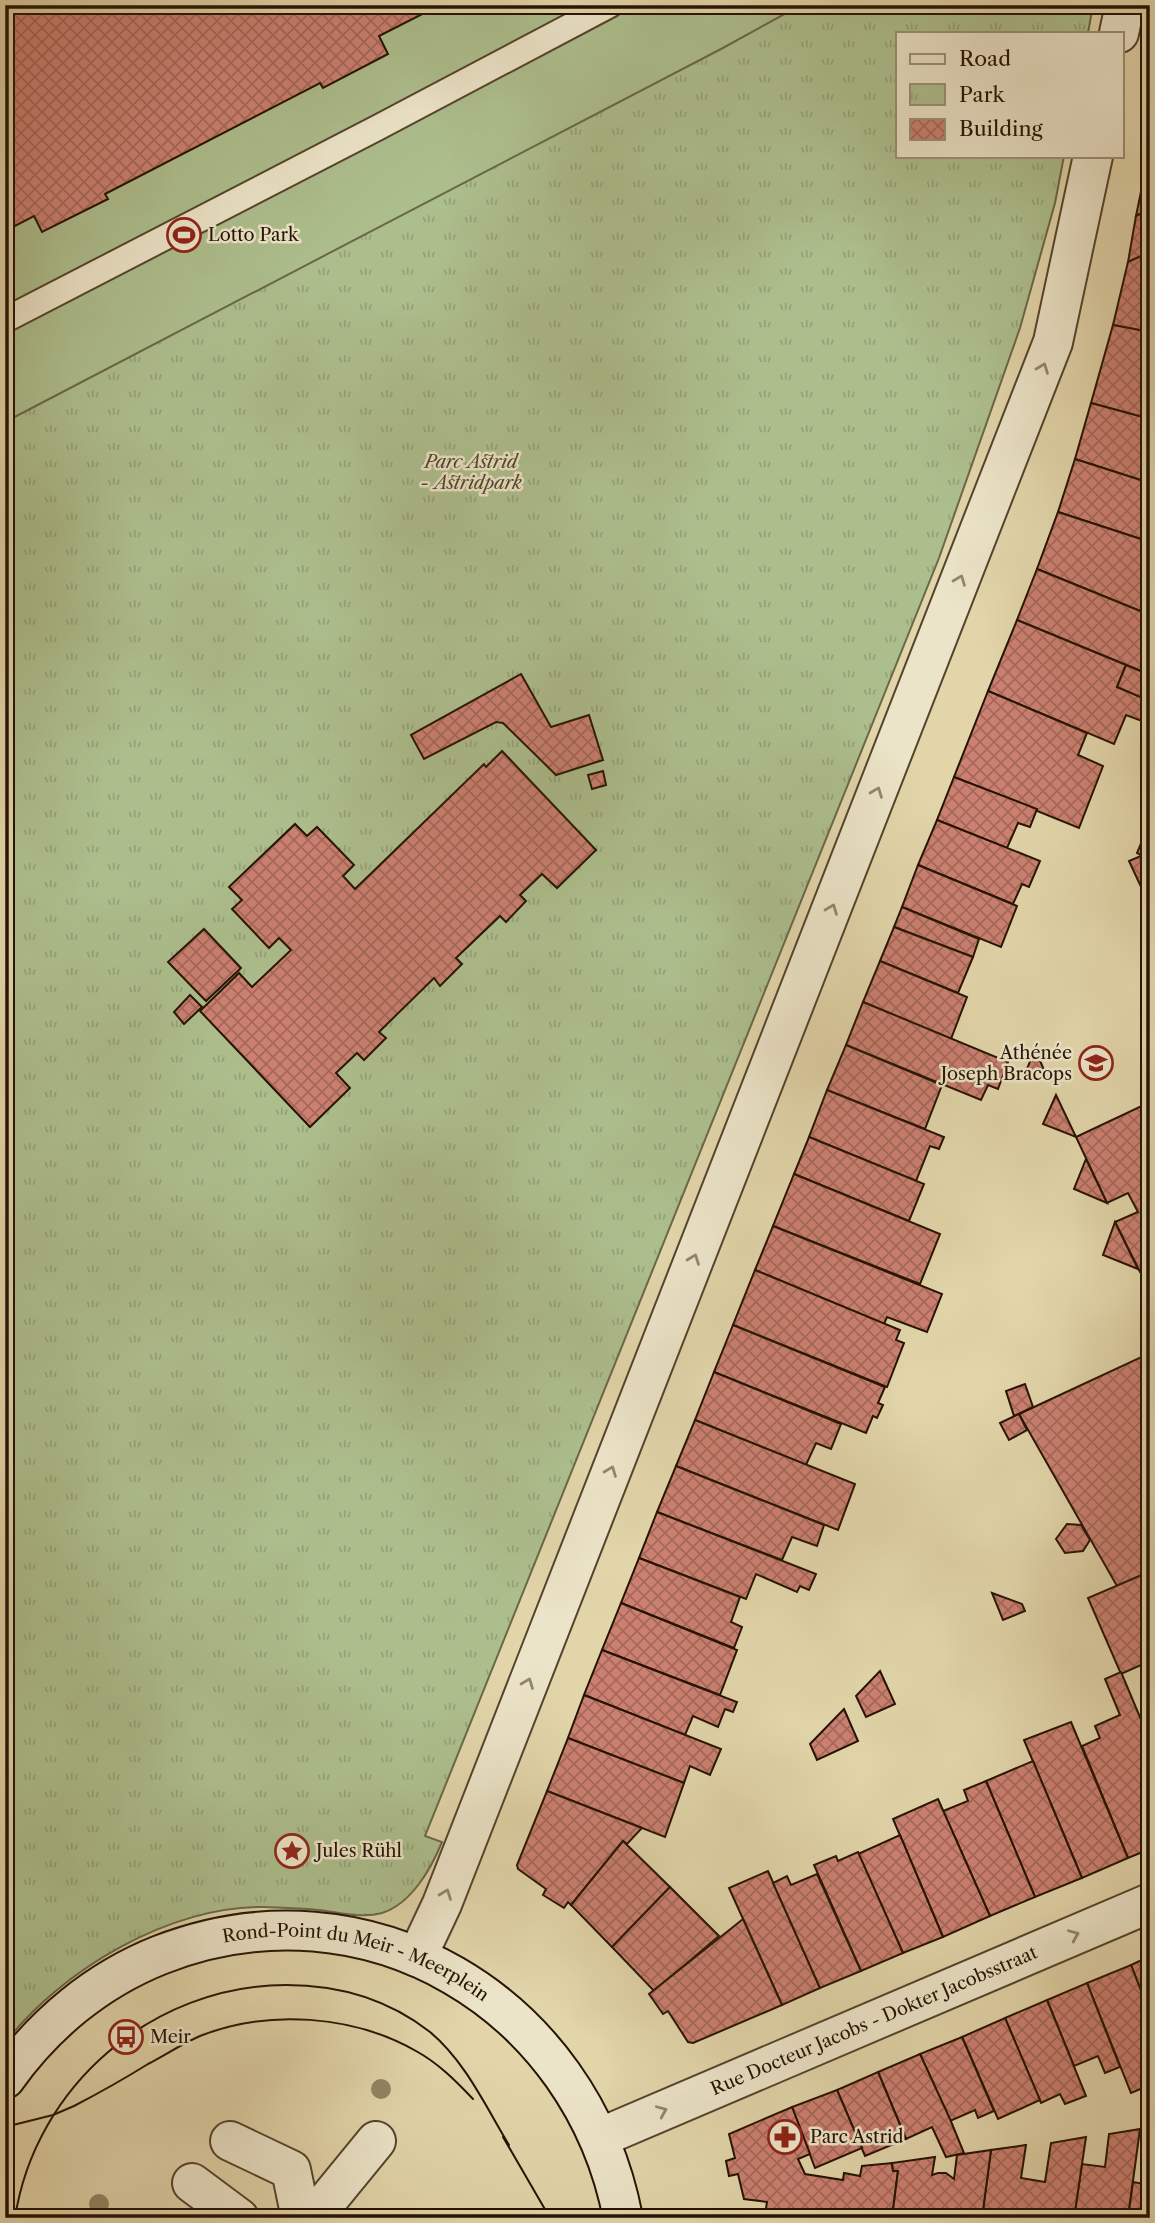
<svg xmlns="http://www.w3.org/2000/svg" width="1155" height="2223" font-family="'Libre Caslon Text',serif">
<defs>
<pattern id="park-tufts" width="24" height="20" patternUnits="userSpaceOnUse" patternTransform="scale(1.75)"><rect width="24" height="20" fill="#adbe8d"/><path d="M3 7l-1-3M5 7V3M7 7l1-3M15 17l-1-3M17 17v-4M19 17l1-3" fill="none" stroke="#95a278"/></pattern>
<pattern id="building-cross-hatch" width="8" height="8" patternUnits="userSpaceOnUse" patternTransform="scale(1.75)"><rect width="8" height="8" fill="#cc8071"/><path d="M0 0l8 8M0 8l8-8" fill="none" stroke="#a5685b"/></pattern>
</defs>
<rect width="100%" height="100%" fill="#e2d5aa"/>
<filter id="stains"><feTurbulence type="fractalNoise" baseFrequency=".00286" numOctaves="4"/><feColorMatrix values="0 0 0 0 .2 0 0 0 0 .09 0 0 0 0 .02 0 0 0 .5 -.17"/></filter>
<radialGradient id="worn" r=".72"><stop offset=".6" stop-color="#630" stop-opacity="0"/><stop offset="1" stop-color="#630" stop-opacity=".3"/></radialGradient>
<!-- park -->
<path fill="url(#park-tufts)" stroke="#696848" stroke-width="2" d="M5,5H1093L1088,33H898V156H1064L1055,203L1020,328L939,558L425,1836L442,1842C431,1869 411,1904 382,1913C362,1919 338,1912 318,1910C301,1908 283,1908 265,1907C171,1905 61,1970 5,2043Z"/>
<!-- pitch -->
<path fill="#adbe8d" stroke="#696848" stroke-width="2" d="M5,5H801L721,49L5,422Z"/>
<!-- building -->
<g fill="url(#building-cross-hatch)" stroke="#251303" stroke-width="2">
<path d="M5,5H440L379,36L388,54L323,88L320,83L105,194L108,199L42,232L34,216L5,231Z"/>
<path d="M1150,148V209L1136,216Z"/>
<path d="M1150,209V252L1128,262L1136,216Z"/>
<path d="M1150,252V332L1113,325L1128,262Z"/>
<path d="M1113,325L1150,332V419L1091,403Z"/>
<path d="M1091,403L1150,419V483L1075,459Z"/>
<path d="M1075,459L1150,483V542L1058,512Z"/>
<path d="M1058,512L1150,542V615L1037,569Z"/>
<path d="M1037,569L1150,615V664L1146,673L1017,620Z"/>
<path d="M1017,620L1126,665L1117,687L1150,701L1142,721L1126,715L1114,744L988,691Z"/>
<path d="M1126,665L1150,675V701L1117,687Z"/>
<path d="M521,674L551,727L589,715L603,760L556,775L503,723L496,722L424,759L411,735Z"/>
<path d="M988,691L1087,733L1078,755L1103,766L1079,828L954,777Z"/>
<path d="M502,751L596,850L557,888L542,874L520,895L526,901L506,922L500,916L456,958L462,964L440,986L434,978L379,1032L386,1038L364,1060L357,1053L336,1073L350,1088L310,1127L200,1011L239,973L252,987L291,950L279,938L269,948L232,909L242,900L229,887L295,824L307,836L317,827L354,865L343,876L355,889L484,764L486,767Z"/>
<path d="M603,771L606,785L592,789L588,775Z"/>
<path d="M954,777L1037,809L1030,827L1018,823L1007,848L937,820Z"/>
<path d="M937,820L1040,861L1029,887L1022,884L1013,904L918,865Z"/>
<path d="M1150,822V852L1141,855L1137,853Z"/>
<path d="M1150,852V903L1149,904L1129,861Z"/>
<path d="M918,865L1017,906L1001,947L902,907Z"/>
<path d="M902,907L979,939L973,957L894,927Z"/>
<path d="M894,927L973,957L958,993L880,961Z"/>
<path d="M204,929L241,968L206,1001L168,962Z"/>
<path d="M880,961L967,997L951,1039L863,1002Z"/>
<path d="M190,995L202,1007L184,1024L174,1012Z"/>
<path d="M863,1002L1008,1062L998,1089L988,1085L981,1100L846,1045Z"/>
<path d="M846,1045L942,1085L925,1129L827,1090Z"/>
<path d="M1035,1049L1047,1077L1027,1069Z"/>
<path d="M827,1090L944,1137L939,1149L930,1146L916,1181L809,1137Z"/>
<path d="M1056,1095L1076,1137L1043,1124Z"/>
<path d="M1150,1102V1268L1140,1272L1115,1222L1138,1212L1128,1193L1107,1203L1076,1137Z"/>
<path d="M809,1137L924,1184L909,1221L794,1174Z"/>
<path d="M1086,1159L1107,1203L1074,1189Z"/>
<path d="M794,1174L940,1234L920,1284L773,1226Z"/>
<path d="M1115,1222L1138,1269L1103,1255Z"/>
<path d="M773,1226L942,1294L927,1332L887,1317L884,1324L755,1270Z"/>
<path d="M755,1270L900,1330L896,1340L904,1343L887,1387L733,1325Z"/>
<path d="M733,1325L885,1387L878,1403L883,1405L877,1418L873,1416L866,1433L714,1372Z"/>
<path d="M1150,1353V1589L1144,1574L1117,1586L1019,1414Z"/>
<path d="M714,1372L841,1424L831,1449L816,1443L806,1465L695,1420Z"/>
<path d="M1025,1384L1033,1407L1014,1416L1006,1391Z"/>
<path d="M1019,1414L1027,1430L1009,1440L1000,1423Z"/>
<path d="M695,1420L855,1484L838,1530L676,1466Z"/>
<path d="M676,1466L824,1525L817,1546L792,1537L782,1560L657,1512Z"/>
<path d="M657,1512L816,1574L809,1590L800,1586L797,1592L756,1574L746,1599L639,1558Z"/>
<path d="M1067,1524L1081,1525L1090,1540L1083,1551L1065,1553L1056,1539Z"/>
<path d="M639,1558L740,1597L731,1622L742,1627L734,1648L621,1603Z"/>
<path d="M1144,1574L1150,1589V1661L1121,1674L1088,1598Z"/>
<path d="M992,1593L1022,1604L1025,1611L1003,1620Z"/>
<path d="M621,1603L737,1650L720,1695L602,1650Z"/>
<path d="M602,1650L737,1702L733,1712L725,1709L718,1727L693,1716L685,1735L584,1695Z"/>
<path d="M880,1671L895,1704L866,1717L856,1696Z"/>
<path d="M1121,1672L1150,1741V1849L1128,1858L1082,1746L1100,1738L1095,1726L1120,1715L1105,1679Z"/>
<path d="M584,1695L721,1749L710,1775L690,1766L684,1783L568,1738Z"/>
<path d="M844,1709L858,1741L817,1760L810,1744Z"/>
<path d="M1071,1722L1128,1858L1082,1878L1024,1740Z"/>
<path d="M568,1738L684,1783L665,1837L547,1791Z"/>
<path d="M1033,1761L1082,1878L1035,1897L986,1781Z"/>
<path d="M986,1781L1035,1897L990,1916L943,1811L968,1801L964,1790Z"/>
<path d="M547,1791L642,1828L627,1844L623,1841L571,1905L568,1902L564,1908L543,1895L546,1889L518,1869L517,1865Z"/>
<path d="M938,1799L990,1916L943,1937L893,1819Z"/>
<path d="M900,1835L943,1937L903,1953L858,1854Z"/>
<path d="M623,1841L670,1887L612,1947L571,1905Z"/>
<path d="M858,1852L903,1953L861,1971L814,1865L836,1856L838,1861Z"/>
<path d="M768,1871L820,1988L782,2005L729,1888Z"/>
<path d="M817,1874L861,1971L820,1988L773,1883L787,1876L791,1885Z"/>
<path d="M670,1887L719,1936L654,1991L612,1947Z"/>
<path d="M743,1919L782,2005L693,2043L688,2042L668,2011L663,2014L649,1994Z"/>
<path d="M1150,1956V2014L1131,1965Z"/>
<path d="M1131,1965L1150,2014V2085L1131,2093L1087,1983Z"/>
<path d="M1087,1983L1120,2067L1105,2073L1098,2056L1074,2066L1047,2000Z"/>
<path d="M1047,2000L1086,2096L1065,2104L1060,2094L1041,2103L1005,2018Z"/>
<path d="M1005,2018L1040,2100L998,2119L962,2037Z"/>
<path d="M962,2037L994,2111L978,2118L975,2110L950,2121L920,2054Z"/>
<path d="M920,2054L950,2119L964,2153L946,2157L932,2127L906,2139L878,2072Z"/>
<path d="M878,2072L906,2139L865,2156L837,2090Z"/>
<path d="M837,2090L862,2148L815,2168L792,2107Z"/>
<path d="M792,2107L810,2154L798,2159L805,2174L843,2180L844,2173L860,2176L862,2166L892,2163L893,2171H898L892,2218H781L765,2215L767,2202L744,2199L738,2174L729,2176L726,2161L735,2158L729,2134Z"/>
<path d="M1140,2129L1128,2218H1074L1082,2164L1105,2167L1109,2134Z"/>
<path d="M1086,2137L1074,2218H982L991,2150L1026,2145L1021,2178L1045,2182L1051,2143Z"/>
<path d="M991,2150L982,2218H892L898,2171H893L892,2163L935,2157L932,2175L938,2173H946L954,2179L957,2155Z"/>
<path d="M1133,2182L1150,2185V2218H1128Z"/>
</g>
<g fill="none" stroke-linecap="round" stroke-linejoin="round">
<!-- lane casing -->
<g stroke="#54442d" stroke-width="28">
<path id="lane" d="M5,320L377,128L610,5"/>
</g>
<!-- street casing -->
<g stroke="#54442d" stroke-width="42">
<g id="street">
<path d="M1119,33L1125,5"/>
<path d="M417,1957L442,1904L1053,342L1093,156"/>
<path id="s1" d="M599,2138L1150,1903"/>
<path d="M230,2141L291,2170L301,2218"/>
<path d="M192,2183L239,2218"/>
<path d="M313,2218L376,2141"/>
</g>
</g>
<!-- secondary casing -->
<g stroke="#251303" stroke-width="42">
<g id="secondary">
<path id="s2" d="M5,2079C44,2024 97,1980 160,1955C367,1874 582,2003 623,2218"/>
</g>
</g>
<!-- lane -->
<use href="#lane" stroke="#ece4c8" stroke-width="24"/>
<!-- street -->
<use href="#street" stroke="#ece4c8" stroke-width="38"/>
<!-- secondary -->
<use href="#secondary" stroke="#ece4c8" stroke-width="38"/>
<!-- tram -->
<g stroke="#251303" stroke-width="2">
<path d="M5,2127L53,2115L74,2106C99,2093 124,2079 148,2064C165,2055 182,2044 200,2036C268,2009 353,2015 416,2051C438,2063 456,2081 473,2099"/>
<path d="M503,2137L550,2218"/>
<path d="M15,2218C35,2086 153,1985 286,1985C339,1985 388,1999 430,2032C465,2061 486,2107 509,2145"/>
</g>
</g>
<!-- trees -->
<g fill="#918665">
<circle cx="381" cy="2089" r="10"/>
<circle cx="99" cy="2204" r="10"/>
</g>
<!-- one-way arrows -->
<defs><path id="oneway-chevron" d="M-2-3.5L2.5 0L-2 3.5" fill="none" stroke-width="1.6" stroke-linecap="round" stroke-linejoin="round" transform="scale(1.75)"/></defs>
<g stroke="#92866f">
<use href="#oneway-chevron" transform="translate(1043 368) rotate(-69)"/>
<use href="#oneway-chevron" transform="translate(960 580) rotate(-69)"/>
<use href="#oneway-chevron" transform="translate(877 792) rotate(-69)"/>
<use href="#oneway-chevron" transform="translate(832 909) rotate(-69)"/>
<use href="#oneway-chevron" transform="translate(694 1259) rotate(-69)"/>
<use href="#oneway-chevron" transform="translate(611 1471) rotate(-69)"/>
<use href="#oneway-chevron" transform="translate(528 1683) rotate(-69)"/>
<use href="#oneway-chevron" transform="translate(446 1894) rotate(-69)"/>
<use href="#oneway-chevron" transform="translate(1074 1935) rotate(-23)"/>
<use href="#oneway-chevron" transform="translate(662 2111) rotate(-23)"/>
</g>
<!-- icons -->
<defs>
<g id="stadium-ring" transform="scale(1.75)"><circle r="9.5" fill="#ece4c8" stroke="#8f2418" stroke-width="1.5"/><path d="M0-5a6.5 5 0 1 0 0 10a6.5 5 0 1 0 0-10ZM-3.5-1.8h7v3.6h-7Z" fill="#8f2418"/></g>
<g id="school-ring" transform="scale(1.75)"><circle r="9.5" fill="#ece4c8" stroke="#8f2418" stroke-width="1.5"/><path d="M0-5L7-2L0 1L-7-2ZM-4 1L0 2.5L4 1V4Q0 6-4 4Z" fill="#8f2418"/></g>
<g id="sight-ring" transform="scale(1.75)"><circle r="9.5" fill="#ece4c8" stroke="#8f2418" stroke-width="1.5"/><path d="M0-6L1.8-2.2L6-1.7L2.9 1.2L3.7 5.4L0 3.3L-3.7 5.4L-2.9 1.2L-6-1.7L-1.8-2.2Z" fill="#8f2418"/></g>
<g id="bus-ring" transform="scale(1.75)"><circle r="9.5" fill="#ece4c8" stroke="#8f2418" stroke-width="1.5"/><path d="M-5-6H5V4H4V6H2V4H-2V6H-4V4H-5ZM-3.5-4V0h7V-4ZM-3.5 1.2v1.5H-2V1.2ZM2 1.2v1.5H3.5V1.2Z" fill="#8f2418"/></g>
<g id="pharmacy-ring" transform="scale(1.75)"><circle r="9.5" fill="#ece4c8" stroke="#8f2418" stroke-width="1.5"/><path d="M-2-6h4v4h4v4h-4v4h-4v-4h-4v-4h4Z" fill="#8f2418"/></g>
</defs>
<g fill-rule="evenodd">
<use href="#stadium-ring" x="184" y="235"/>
<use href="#school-ring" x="1096" y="1063"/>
<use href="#sight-ring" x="292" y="1851"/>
<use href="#bus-ring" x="126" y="2037"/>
<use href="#pharmacy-ring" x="785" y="2137"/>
</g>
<g text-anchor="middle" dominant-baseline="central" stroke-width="5" stroke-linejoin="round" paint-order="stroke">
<!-- poi labels -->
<g font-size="18" fill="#251303" stroke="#ece4c8" text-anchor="start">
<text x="208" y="235">Lotto Park</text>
<text x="1072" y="1053" text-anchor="end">Athénée<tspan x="1072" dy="21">Joseph Bracops</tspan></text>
<text x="316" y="1851">Jules Rühl</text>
<text x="150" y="2037">Meir</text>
<text x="810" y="2137">Parc Astrid</text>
</g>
<!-- park labels -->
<g font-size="18" font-style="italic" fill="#4e462c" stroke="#ece4c8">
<text x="471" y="462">Parc Astrid<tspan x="471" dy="21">- Astridpark</tspan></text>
</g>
<!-- street labels -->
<g font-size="18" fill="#251303" stroke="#ece4c8">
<text stroke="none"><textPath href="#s2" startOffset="406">Rond-Point du Meir - Meerplein</textPath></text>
<text stroke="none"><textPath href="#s1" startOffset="299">Rue Docteur Jacobs - Dokter Jacobsstraat</textPath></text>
</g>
</g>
<!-- margin -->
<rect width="1155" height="2223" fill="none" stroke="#e2d5aa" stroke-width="28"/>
<rect x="7" y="7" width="1141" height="2209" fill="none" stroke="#251303" stroke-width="3.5"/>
<rect x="14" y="14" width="1127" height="2195" fill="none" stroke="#251303" stroke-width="2"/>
<!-- legend -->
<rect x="896" y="32" width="228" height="126" fill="#ece4c8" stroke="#9c9079" stroke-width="2"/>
<rect x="910" y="54" width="35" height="10" fill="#ece4c8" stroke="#9c9079" stroke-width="2"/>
<text x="959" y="66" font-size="21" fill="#251303">Road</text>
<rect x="910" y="84" width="35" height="21" fill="url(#park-tufts)" stroke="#9c9079" stroke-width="2"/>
<text x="959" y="102" font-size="21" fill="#251303">Park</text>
<rect x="910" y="119" width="35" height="21" fill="url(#building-cross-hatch)" stroke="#9c9079" stroke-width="2"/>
<text x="959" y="136" font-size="21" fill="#251303">Building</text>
<rect width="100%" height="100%" filter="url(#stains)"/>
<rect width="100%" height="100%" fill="url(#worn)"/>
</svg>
